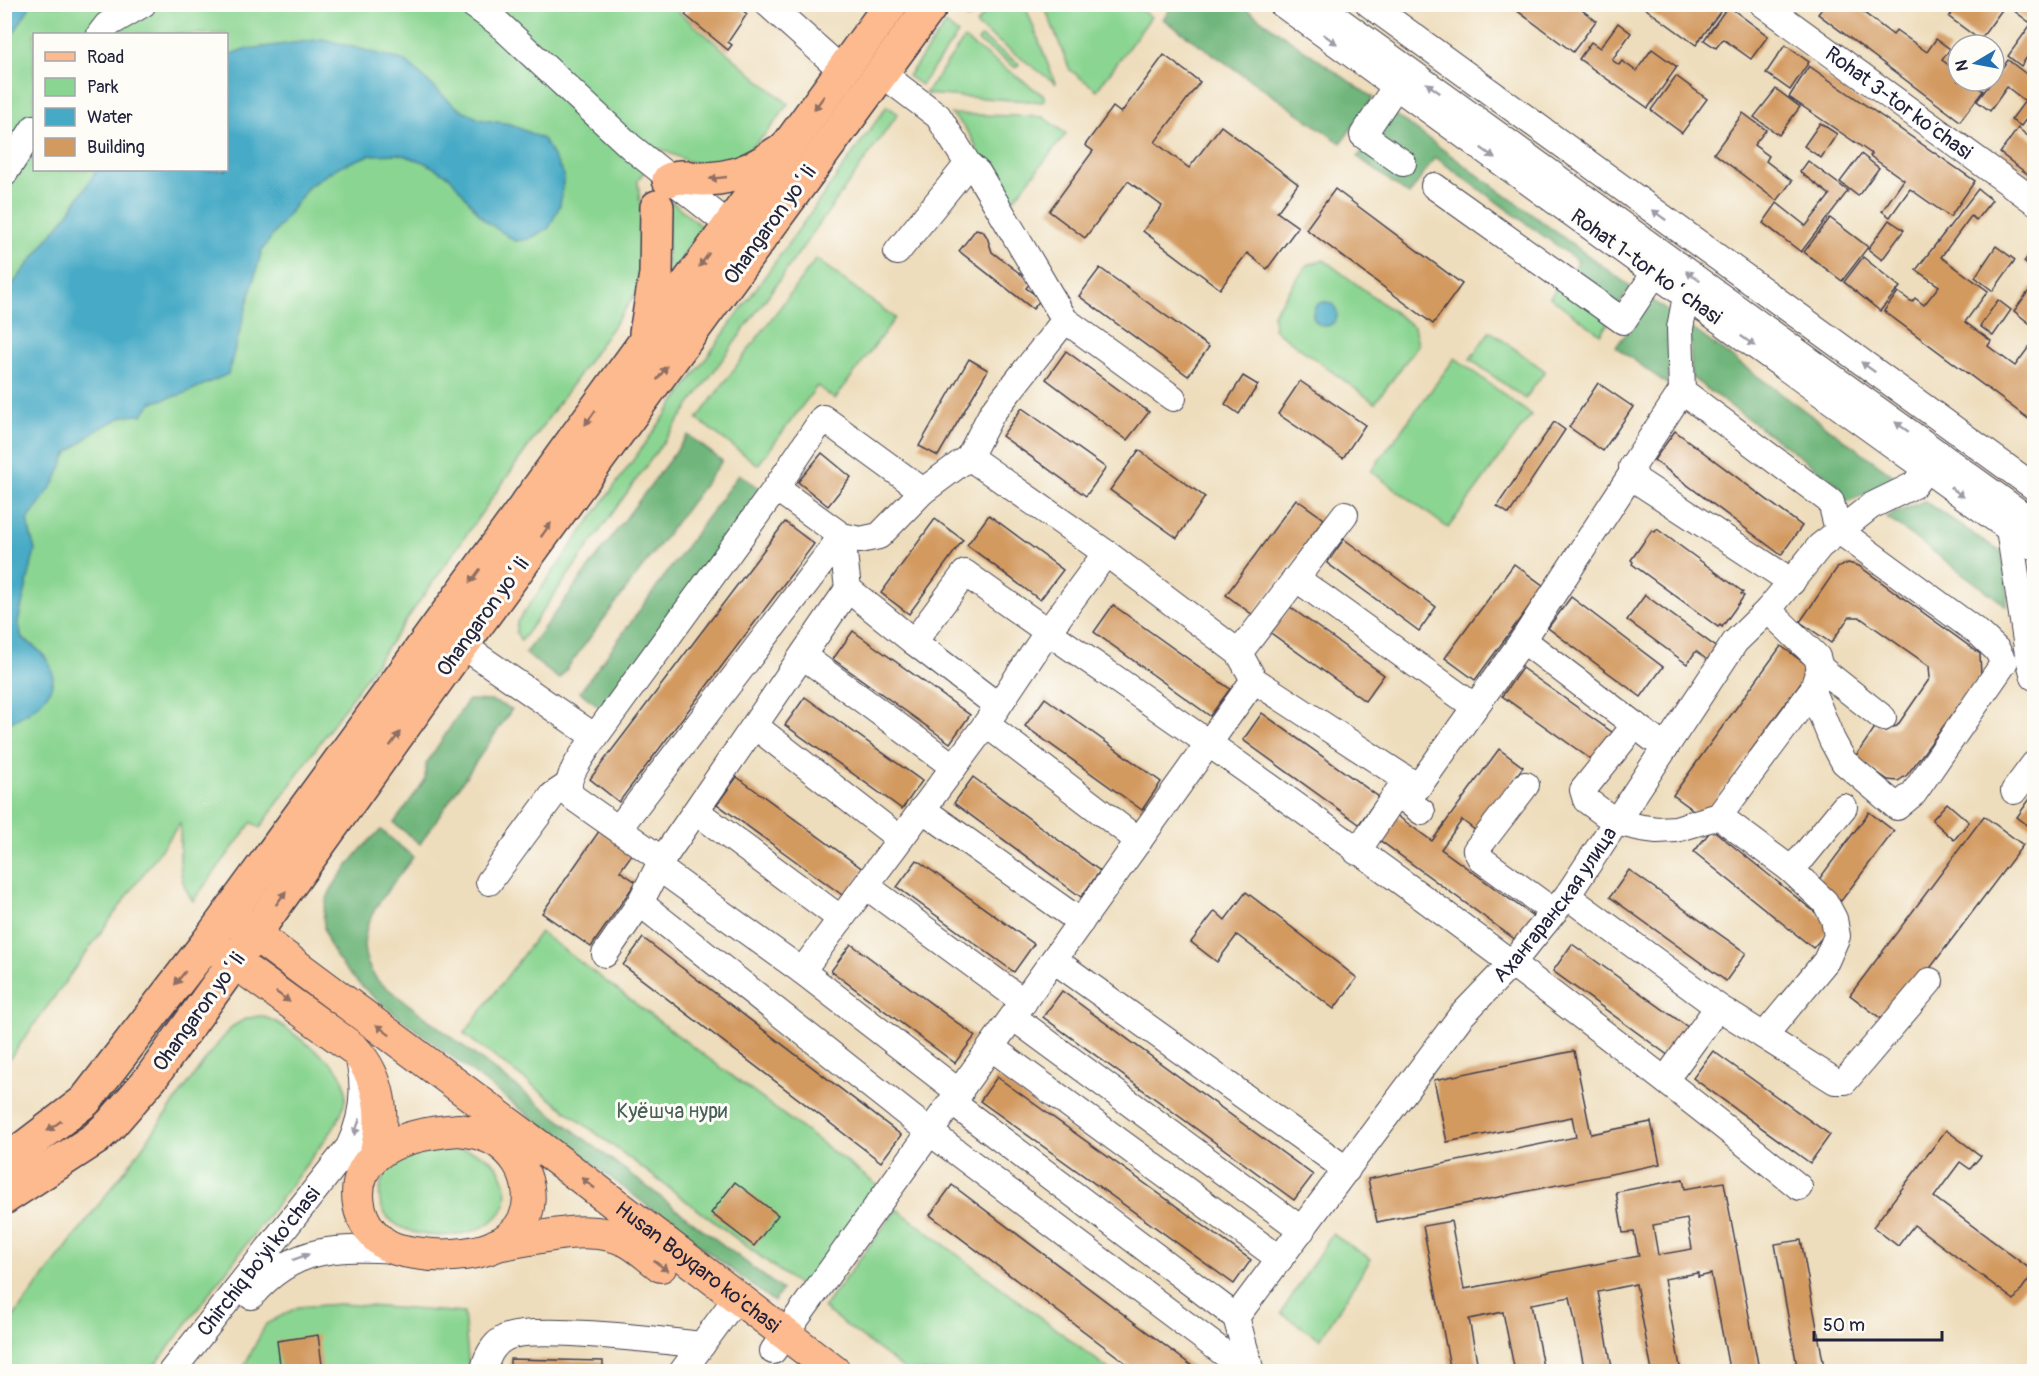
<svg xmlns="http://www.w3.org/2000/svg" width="2039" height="1376" font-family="Pangolin,sans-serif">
<rect width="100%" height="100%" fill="#fdfcf7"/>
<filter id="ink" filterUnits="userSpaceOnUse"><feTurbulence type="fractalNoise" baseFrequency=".0167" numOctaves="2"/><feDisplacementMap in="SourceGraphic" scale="12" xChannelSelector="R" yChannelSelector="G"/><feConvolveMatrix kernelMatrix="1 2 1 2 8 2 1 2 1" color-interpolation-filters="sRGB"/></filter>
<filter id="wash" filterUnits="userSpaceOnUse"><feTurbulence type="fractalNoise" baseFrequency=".008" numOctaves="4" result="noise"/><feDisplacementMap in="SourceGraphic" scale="24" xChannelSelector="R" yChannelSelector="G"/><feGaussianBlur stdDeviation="1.35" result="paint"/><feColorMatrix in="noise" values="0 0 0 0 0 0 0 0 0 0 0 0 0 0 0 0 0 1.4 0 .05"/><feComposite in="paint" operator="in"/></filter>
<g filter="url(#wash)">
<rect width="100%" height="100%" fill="#eeddbc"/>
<!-- green -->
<g fill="#8bd592" stroke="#567c66" stroke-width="1.5" fill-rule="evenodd">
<path d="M5,5H670L788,104C766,137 737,174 691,162C680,159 670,152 660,149L638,180L643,243L637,292L260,828L252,822L193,901C174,876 182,851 180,823L5,1065ZM34,34H226V170H34Z"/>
<path d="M956,5V4L979,5L969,19L953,8Z"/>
<path d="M990,5H1025L1055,83L976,25Z"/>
<path d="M1044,5H1134L1151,17L1097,90L1070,70Z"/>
<path d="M946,24L958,34L921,85L908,76Z"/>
<path d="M981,37L1019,64L1016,68L978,41Z"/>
<path d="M964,39L1044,96V102L925,94Z"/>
<path d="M887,106L898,114L521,641L516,632L517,622Z"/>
<path d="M951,114L1043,117L1066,134L1014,199L980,170C979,144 970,131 951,114Z"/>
<path d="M669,199L704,229L667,277Z"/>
<path d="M816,259L895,318L835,399L817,386L758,465L697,419Z"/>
<path d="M1324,260L1414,327L1418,345L1375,403L1274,329L1273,314L1307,265Z"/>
<path d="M1559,284L1610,321L1600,334L1550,297Z"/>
<path d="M1490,331L1545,371L1525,399L1470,359Z"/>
<path d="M1455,358L1531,415L1448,528L1371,471Z"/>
<path d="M540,932L881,1188L805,1290L464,1034Z"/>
<path d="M259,1016C277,1019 290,1031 304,1042C341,1069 360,1083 333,1129L151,1371H5V1328L135,1157L211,1052L233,1026L245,1019Z"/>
<path d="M449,1147C473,1150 495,1154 504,1180C532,1258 326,1257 393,1160L432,1148Z"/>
<path d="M897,1209L1111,1371H907L823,1308Z"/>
<path d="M1332,1234L1371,1259L1320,1339L1281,1313Z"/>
<path d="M340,1304L464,1313L469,1371L241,1372L266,1324L298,1307Z"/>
</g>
<!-- forest -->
<g fill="#70b67c" stroke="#496c5c" stroke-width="1.5">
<path d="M1173,5H1240L1373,98L1341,143L1163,19Z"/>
<path d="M1393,113L1631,287L1616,308L1569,275L1578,261L1435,157L1409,195L1358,157C1367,141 1381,128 1393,113Z"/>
<path d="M1651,299L1674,316L1667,384L1616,347Z"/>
<path d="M1690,327L1898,479L1844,503L1839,485L1691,377Z"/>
<path d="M688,435L722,461L559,679L525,653Z"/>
<path d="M739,474L763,491L604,710L580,692Z"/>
<path d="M1924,501L2001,552L2007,582V606L1886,517Z"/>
<path d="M468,700L492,701L512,709L420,844L394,823L425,780L426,764Z"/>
<path d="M381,830L413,857C386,895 341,935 378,981L782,1290L774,1302L377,1000C347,973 309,939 329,894C332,886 339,878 344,871C356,855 366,842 381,830Z"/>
</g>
<!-- water -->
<g fill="#46aac6" stroke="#346680" stroke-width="1.5">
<path d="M5,4L31,5L5,47L4,5Z"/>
<path d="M323,39L405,61L455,106L479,119L510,124L543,139L564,175L560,205L549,228L529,239L515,241L484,220L450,177L424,162L399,154L370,155L338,167L309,186L262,250L228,374L183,394L151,403L142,415L124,416L97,430L67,454L55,482L27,521L35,550L18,622L22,638C59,661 66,688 25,714C18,719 11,721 5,726V294L69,212L97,170H226L227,56L241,50Z"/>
<circle cx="1325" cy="314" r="12"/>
</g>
<g id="blocks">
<!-- building -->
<g fill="#d39a60" fill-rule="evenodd">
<path d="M674,4H687L682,11Z"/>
<path d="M689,4H735L747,14L728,42L732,45L728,50L685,15L692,7Z"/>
<path d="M1508,4H1565L1568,7L1574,4L1596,21L1573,52Z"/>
<path d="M1643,4H1723L1725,5L1696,45L1642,6Z"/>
<path d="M1825,4H1869L1863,12L1893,35L1896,30L1927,52L1936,39L1950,49L1942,60L1958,72V81H1970L1983,91L1960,121L1818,14Z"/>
<path d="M1958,4H2001L2004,7L1980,40L1949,17Z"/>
<path d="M2005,4H2034V15L2029,22Z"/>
<path d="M1728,6L1768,36L1751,59L1723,39L1716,48L1704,40Z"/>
<path d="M2034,20V47L2021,66L2008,56Z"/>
<path d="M1618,23L1631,33L1612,60L1619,65L1622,61L1636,71L1652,49L1677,67L1648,108L1579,59L1591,42L1600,48Z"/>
<path d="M1785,45L1809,62L1790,90L1766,73Z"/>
<path d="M1164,55L1200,82L1155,142L1189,168L1221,126L1298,184L1277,212L1298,227L1267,269L1247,253L1220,289L1143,231L1162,206L1128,181L1085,238L1049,211L1093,151L1085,145L1113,107L1121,113Z"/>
<path d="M2008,60L2034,80V108L2021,126L2011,120L2025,101L2007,87L1990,111L1977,101Z"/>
<path d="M1809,66L1975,181L1950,217L1910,189L1890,217L1882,211L1904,180L1870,156L1872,154L1789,97Z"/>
<path d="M1676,76L1707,99L1682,133L1651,110Z"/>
<path d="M1776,89L1800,107L1779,135L1754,117Z"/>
<path d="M1743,113L1766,130L1754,145L1769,156L1766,161L1792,181L1777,201L1714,153Z"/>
<path d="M1820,123L1837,134L1821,158L1804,146Z"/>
<path d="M2018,128L2034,141V179L2000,153Z"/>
<path d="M1861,154L1879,168L1858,196L1840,182Z"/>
<path d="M1808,161L1848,191L1801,252L1763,223L1777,203L1806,226L1830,195L1800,172Z"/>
<path d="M1335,189L1462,284L1433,324L1306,229Z"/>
<path d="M1978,189L1992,200L1976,220L1971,216L1941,257L1988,291L1965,322L1991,341L1988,346L2015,366L2034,340V423L1884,311L1898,292L1912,302L1915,298L1924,305L1939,286L1916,270Z"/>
<path d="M1830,218L1868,247L1842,281L1804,252Z"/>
<path d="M1889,220L1904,230L1882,260L1868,249Z"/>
<path d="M976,229L983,231L987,237L992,252L1031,282L1026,288L1041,299L1033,309L959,251Z"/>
<path d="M1996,246L2015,260L1993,291L1975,277Z"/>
<path d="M2034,247V270L2024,262Z"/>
<path d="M1863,257L1900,287L1880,311L1844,282Z"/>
<path d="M1100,268L1209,347L1188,376L1079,296Z"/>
<path d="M2034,284V327L2014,311Z"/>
<path d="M1998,300L2011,310L1993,336L1980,326Z"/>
<path d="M1066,351L1149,412L1127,440L1046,379Z"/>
<path d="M969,359L988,370L938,456L919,446Z"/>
<path d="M1243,376L1258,385L1239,414L1225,404Z"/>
<path d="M1300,381L1365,425L1343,458L1278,414Z"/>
<path d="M1598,383L1633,407L1603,451L1569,427Z"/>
<path d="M1022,408L1106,468L1086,496L1002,436Z"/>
<path d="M1554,422L1565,430L1509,514L1497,506Z"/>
<path d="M1675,431L1802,526L1781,555L1654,460Z"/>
<path d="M1139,450L1205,497L1177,538L1110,490Z"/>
<path d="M822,453L851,477L828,506L798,482Z"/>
<path d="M1296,499L1324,519L1253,615L1226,595Z"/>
<path d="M989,515L1063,570L1040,600L967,545Z"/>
<path d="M935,519L963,540L909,614L881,593Z"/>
<path d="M785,522L814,544L619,802L590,779Z"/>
<path d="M1657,529L1743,592L1741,594L1744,596L1722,627L1720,625L1718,627L1632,564L1633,562L1631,560L1652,530L1655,532Z"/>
<path d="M1344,539L1436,607L1419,631L1327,563Z"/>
<path d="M1848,563L1859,566L1980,654L1981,676L1907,775L1898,781L1888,780L1855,757L1878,723L1885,729L1897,726L1930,678L1929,666L1859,617H1849L1831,643L1800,622L1837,568Z"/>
<path d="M1514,564L1544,586L1475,680L1445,658Z"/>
<path d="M1645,595L1716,647L1707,660L1696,651L1687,664L1627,620Z"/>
<path d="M1571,597L1663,667L1641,697L1548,628Z"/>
<path d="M1113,605L1230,689L1210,716L1094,632Z"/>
<path d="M1290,607L1384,675L1365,701L1271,633Z"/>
<path d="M853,631L970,715L950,743L833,659Z"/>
<path d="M1781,646L1811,668L1703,817L1673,795Z"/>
<path d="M1522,668L1616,735L1596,763L1502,696Z"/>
<path d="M805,697L922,781L902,809L785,725Z"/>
<path d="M1045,698L1161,782L1142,810L1025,726Z"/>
<path d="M1262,713L1379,797L1359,824L1243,740Z"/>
<path d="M1499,749L1523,767L1476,831L1462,820L1441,849L1537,919L1520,943L1378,839L1396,815L1432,841Z"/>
<path d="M737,777L864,870L845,897L717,804Z"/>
<path d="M973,777L1100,871L1081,897L954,803Z"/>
<path d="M2034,793V830L2017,817Z"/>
<path d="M1947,803L1969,822L1954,840L1932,820Z"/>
<path d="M1869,812L1894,831L1841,901L1817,882Z"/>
<path d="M1984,816L2023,845L1888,1024L1850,995Z"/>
<path d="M602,827L635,850L620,871L636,882L591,947L542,913Z"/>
<path d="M1712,829L1832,926L1813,948L1694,852Z"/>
<path d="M917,860L1034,944L1014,972L897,887Z"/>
<path d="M1629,870L1746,953L1726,981L1610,897Z"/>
<path d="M1246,892L1357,978L1334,1009L1237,935L1217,962L1191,942L1215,911L1225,920Z"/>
<path d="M643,938L901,1135L881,1162L623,965Z"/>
<path d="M851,944L975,1036L955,1063L831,971Z"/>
<path d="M1572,944L1689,1028L1669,1056L1553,971Z"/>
<path d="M1062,991L1313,1175L1294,1200L1043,1017Z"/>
<path d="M1574,1051L1591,1134L1651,1122L1660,1164L1377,1222L1368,1179L1576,1137L1572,1117L1447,1142L1434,1080Z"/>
<path d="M1713,1051L1830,1135L1810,1163L1693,1078Z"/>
<path d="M997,1077L1251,1260L1234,1284L980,1101Z"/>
<path d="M1946,1130L1981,1156L1970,1169L1960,1162L1934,1197L2034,1272L2014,1300L1914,1225L1898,1246L1873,1227Z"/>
<path d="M1683,1179L1685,1189L1724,1182L1758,1364L1729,1369L1711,1274L1698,1277V1273L1664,1279L1681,1372H1652L1636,1284L1598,1292L1613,1372H1585L1570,1297L1531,1304L1544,1372H1515L1503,1312L1469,1319L1479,1372H1451L1423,1226L1451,1221L1464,1289L1639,1256L1634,1232L1623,1233L1616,1192ZM1687,1219L1692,1249L1658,1255L1653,1225Z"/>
<path d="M735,1182L778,1215L754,1246L711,1213Z"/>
<path d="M952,1185L1200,1372H1138L930,1215Z"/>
<path d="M1801,1240L1825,1372H1798L1775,1244Z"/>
<path d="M318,1335L323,1372H281L277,1341Z"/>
<path d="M510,1359L603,1361V1372H510Z"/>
</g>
</g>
</g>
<g filter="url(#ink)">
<use href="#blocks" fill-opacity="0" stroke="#413e4e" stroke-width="1.5"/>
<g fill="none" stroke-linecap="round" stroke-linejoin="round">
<!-- minor casing -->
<g stroke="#413e4e" stroke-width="28">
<g id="minor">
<path d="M472,4L497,22L631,147L730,226"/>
<path d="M768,4L843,71"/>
<path d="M1282,4L2034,547"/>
<path d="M1317,4L2034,523"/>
<path d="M1369,4L2034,487"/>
<path id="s1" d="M1763,4L2034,201"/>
<path d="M100,34L107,25L143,4"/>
<path d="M881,73L938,116L968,164L978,173L1065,320L1173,398"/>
<path d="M1396,86L1363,135L1403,163"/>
<path d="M4,174L34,128"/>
<path d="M1434,186L1623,321L1655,273"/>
<path d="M897,252L968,164"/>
<path d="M1686,296L1680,328L1682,391L1632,467L1636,480L1792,582"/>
<path d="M1682,391L1831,502L1838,530L1980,634L1997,650L2004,663"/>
<path d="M969,457L992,413L1065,320"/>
<path d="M1633,472L1523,640L1665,748"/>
<path d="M776,488L842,536L860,540L879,536L923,491L969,457L1106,553L1239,653L1254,680L1418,787L1523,640"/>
<path d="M2009,529L2028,654L2034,677"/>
<path d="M1297,579L1475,707"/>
<path d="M462,645L595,737C586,751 558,783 574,798L662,860L640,903L931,1133L1249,1372"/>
<path d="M1239,653L1345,514"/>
<path d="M803,656L954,767"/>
<path d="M1820,668L1883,718"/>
<path d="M1812,691L1832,740L1844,762L1897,807L1914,793L2004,663"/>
<path d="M998,706L914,642L965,573C1045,631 1127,686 1208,743C1409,885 1607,1031 1799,1187"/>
<path d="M986,724L1139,841"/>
<path d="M1635,725L1583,790L1586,800L1616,822L1642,828L1657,830L1676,829L1719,816L1812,691L1820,668L1817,657L1768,610"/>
<path d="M755,726L900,839"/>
<path d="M595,737L776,488L823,418L923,491"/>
<path d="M1526,785L1476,850L1481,859L1554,912"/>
<path d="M2014,791L2034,764"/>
<path d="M922,809L1081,922"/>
<path d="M697,812L841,919"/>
<path d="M1719,816L1790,869L1803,857L1844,807"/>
<path d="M619,828L842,536L848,589L914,642"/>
<path d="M1357,852L1397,793L1422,812"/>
<path d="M662,860L848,589"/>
<path d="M659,868L802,971L960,1093"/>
<path d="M489,882L553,795L568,785"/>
<path d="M866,886L1024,1002"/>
<path d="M1567,896L1718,1007L1835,1081H1845L1930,981"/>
<path d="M605,954L640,903"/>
<path d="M1054,960L1347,1170"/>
<path d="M802,971L986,724L1047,633L1106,553"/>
<path d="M1013,1017L1302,1230"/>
<path d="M1764,1036L1826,961L1837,936L1834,919L1825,902L1790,869"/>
<path d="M992,1048L1280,1259"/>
<path d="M1666,1079L1718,1007"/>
<path d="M953,1103L1236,1317"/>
<path d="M251,1296C294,1245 338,1247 400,1250"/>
<path d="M773,1351L1254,680"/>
<path id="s2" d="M171,1372L349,1147C362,1120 366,1094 360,1065"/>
<path d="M484,1372C485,1359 493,1344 505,1338C530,1324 667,1341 702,1345"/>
<path d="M682,1372L737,1297"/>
<path id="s3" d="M1251,1372L1236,1317L1461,1016L1512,963L1567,896L1735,642L1768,610L1820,546L1871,506L1914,485L1938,453"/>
</g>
</g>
<!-- major casing -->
<g stroke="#413e4e" stroke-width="34">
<g id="major">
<path id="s4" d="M234,919L563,1164L835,1372"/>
<path d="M214,947L354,1049C381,1078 386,1118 375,1155"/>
<path d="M459,1130C473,1132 486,1134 498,1142C529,1162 542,1210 511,1236C488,1256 443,1258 415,1253C402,1251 390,1249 381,1241C355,1221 349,1180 374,1157C395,1137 432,1132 459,1130Z"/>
<path d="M496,1245C535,1239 589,1222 627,1241C639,1247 650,1258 661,1266"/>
</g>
</g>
<!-- highway casing -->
<g stroke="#413e4e" stroke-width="36">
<g id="highway">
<path d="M669,180C680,174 691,179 702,179C731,179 754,170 777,153"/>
<path d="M646,333L656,274L657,207"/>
<path d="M4,1163L85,1101L208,942L891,4"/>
<path d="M4,1198L95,1139L111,1124L151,1078L462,645L932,4"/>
</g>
</g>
<!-- minor -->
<use href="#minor" stroke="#fff" stroke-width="26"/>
<!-- major -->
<use href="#major" stroke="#fcba8e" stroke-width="32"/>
<!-- highway -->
<use href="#highway" stroke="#fcba8e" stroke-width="33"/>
</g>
<!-- one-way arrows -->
<defs><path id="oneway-solid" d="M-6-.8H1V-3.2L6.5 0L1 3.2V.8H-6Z" transform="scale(1.5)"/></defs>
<g fill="#9c9ca7">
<use href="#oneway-solid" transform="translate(1330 39) rotate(36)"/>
<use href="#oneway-solid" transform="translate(1433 88) rotate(-144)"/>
<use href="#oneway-solid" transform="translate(1488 153) rotate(36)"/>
<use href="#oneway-solid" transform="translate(1659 215) rotate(-144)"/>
<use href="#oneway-solid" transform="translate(1693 276) rotate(-144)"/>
<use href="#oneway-solid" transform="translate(1748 341) rotate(36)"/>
<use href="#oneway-solid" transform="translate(1868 367) rotate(-144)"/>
<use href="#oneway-solid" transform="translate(1902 427) rotate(-144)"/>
<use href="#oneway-solid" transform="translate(1957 492) rotate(36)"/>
<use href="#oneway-solid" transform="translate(357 1127) rotate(109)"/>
<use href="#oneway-solid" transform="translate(301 1257) rotate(-20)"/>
</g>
<g fill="#8f6e64">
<use href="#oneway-solid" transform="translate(819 103) rotate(126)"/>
<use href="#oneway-solid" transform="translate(718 178) rotate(174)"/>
<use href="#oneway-solid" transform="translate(704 260) rotate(126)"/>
<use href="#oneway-solid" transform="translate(662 373) rotate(-54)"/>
<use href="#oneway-solid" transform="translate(590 418) rotate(126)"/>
<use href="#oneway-solid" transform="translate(546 530) rotate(-54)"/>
<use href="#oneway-solid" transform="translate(475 576) rotate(126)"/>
<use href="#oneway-solid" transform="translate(395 739) rotate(-54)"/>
<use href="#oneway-solid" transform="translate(281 898) rotate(-54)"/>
<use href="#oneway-solid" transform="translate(180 978) rotate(128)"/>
<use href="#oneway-solid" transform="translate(283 997) rotate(36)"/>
<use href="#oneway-solid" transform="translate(383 1030) rotate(-143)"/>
<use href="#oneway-solid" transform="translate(54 1126) rotate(144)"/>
<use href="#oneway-solid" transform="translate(588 1183) rotate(-142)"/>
<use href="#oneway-solid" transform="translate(661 1266) rotate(37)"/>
</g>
</g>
<g text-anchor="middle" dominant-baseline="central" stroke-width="6" stroke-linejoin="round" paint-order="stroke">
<!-- street labels -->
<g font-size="21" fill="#22223b" stroke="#fdfcf7">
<text stroke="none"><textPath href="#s1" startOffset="168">Rohat 3-tor ko‘chasi</textPath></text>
<text transform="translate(770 225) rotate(-54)">Ohangaron yoʻli</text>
<text transform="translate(1646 267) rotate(36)">Rohat 1-tor koʻchasi</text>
<text transform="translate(483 617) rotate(-54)">Ohangaron yoʻli</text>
<text stroke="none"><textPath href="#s3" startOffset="579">Ахангаранская улица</textPath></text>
<text transform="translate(199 1012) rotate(-54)">Ohangaron yoʻli</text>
<text stroke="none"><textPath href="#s2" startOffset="141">Chirchiq bo'yi ko'chasi</textPath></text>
<text stroke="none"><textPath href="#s4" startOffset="580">Husan Boyqaro ko'chasi</textPath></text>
</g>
<!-- park labels -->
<g font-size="21" fill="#476159" stroke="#fdfcf7">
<text x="672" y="1111">Куёшча нури</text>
</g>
</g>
<!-- margin -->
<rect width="2039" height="1376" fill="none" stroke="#fdfcf7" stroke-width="24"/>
<!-- legend -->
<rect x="33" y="33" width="195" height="138" fill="#fdfcf7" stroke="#a5a5ac" stroke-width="1.5"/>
<rect x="45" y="52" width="30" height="9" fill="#fcba8e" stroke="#a5a5ac" stroke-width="1.5"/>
<text x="87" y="63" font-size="18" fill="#22223b">Road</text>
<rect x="45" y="78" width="30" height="18" fill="#8bd592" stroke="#a5a5ac" stroke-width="1.5"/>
<text x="87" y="93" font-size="18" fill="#22223b">Park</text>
<rect x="45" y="108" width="30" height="18" fill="#46aac6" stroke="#a5a5ac" stroke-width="1.5"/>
<text x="87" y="123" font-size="18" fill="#22223b">Water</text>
<rect x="45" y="138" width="30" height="18" fill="#d39a60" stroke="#a5a5ac" stroke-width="1.5"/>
<text x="87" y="153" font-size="18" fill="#22223b">Building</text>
<!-- north arrow -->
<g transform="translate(1976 63) rotate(260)"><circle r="28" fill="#fdfcf7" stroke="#a5a5ac" stroke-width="1.5"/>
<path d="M0-4.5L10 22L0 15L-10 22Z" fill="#1f6fb2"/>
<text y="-9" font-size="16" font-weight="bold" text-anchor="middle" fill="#22223b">N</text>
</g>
<!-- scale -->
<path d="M1814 1331v9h128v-9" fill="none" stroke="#22223b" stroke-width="3"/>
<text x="1823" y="1331" font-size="18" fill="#22223b" stroke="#fdfcf7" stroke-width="4.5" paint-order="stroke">50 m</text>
</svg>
